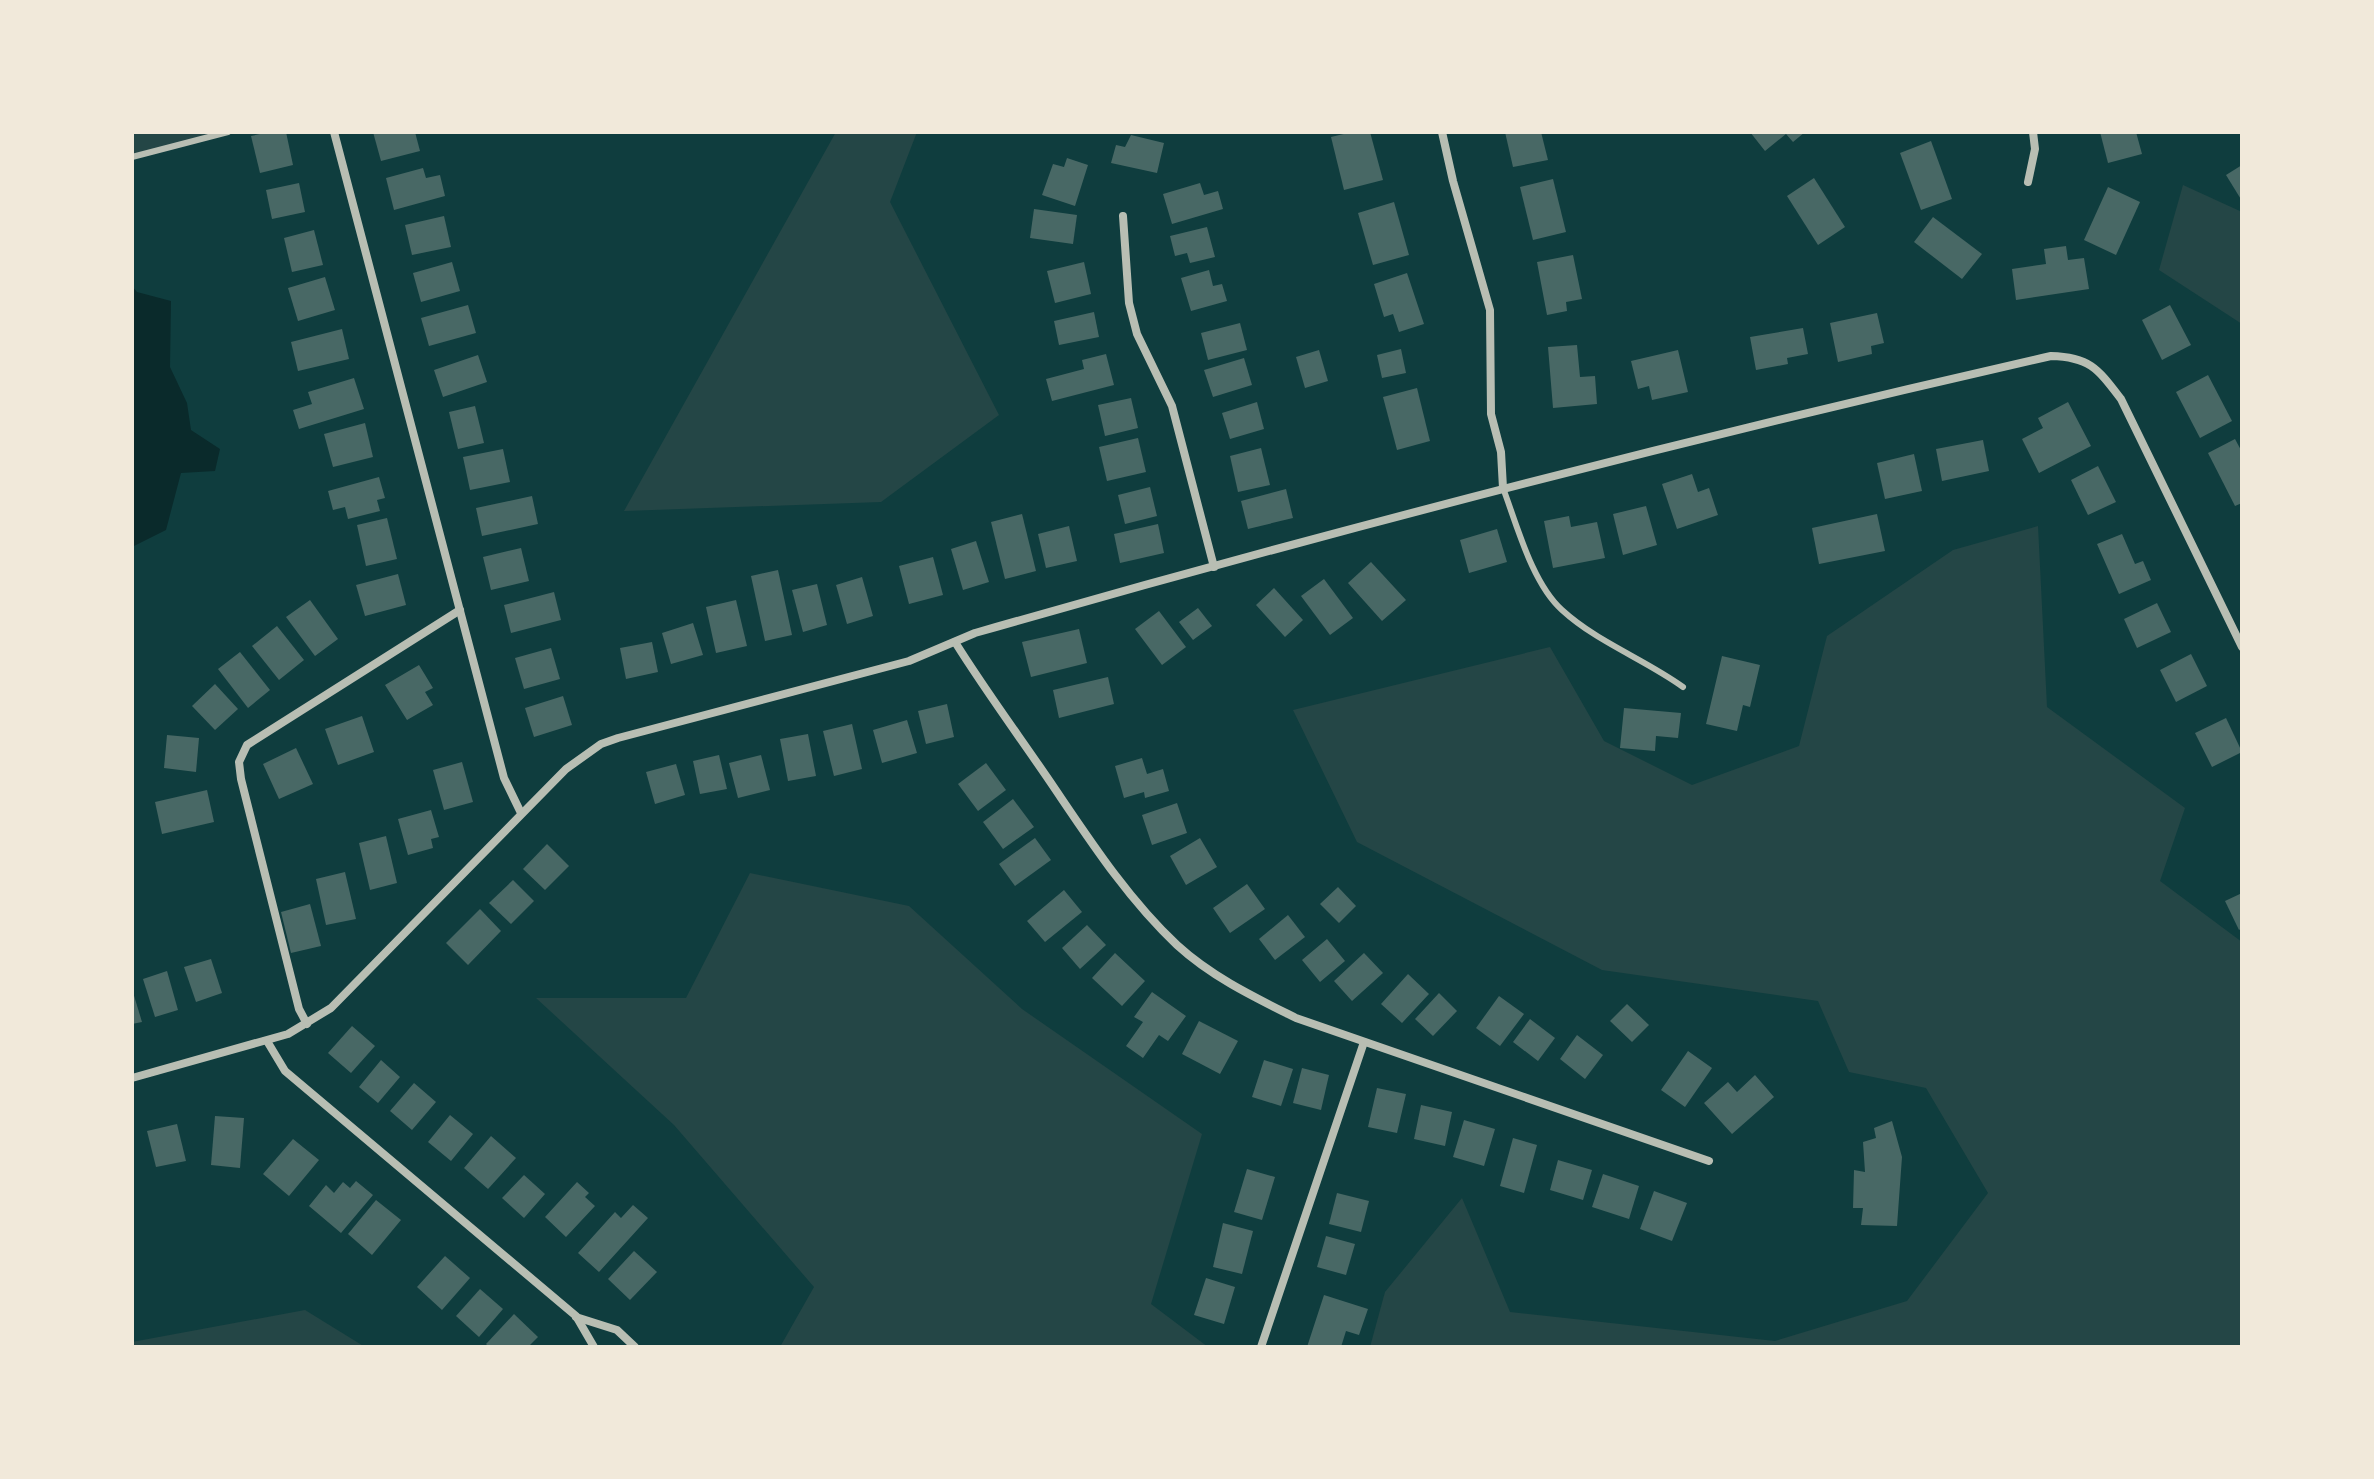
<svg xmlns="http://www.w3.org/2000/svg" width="2374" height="1479" font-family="'DM Sans',sans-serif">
<rect width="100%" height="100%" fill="#0f3d3e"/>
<!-- green -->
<g fill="#244646">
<path d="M132,132H228L132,157Z"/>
<path d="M836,132H917L890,202L999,415L881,502L624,511Z"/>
<path d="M2183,185L2242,212V324L2159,270Z"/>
<path d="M2038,526L2047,707L2185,808L2160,881L2242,942V1347H1370L1385,1292L1462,1198L1510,1312L1775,1341L1907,1301L1988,1193L1926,1088L1849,1072L1818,1001L1602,970L1357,842L1293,710L1550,647L1604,741L1692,785L1799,746L1827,636L1953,550Z"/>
<path d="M750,873L909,906L1022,1009L1202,1134L1151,1304L1208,1347H780L814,1287L674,1125L536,998H686Z"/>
<path d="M305,1310L365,1347H132V1342Z"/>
</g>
<!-- water -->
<path fill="#0a2a2b" d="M132,286L137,292L171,301L170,367L187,403L191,430L220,449L215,471L181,473L166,530L132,547Z"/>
<!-- building -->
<g fill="#486865">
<path d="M269,132H286L293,165L260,173L251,136Z"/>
<path d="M373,132H415L420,151L381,161Z"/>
<path d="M1352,132H1370L1383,180L1344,190L1331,137Z"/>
<path d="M1505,132H1541L1548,160L1513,167Z"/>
<path d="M1750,132H1805L1793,142L1786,134L1765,151Z"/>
<path d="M2100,132H2136L2142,154L2108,163Z"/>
<path d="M1131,135L1164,143L1157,173L1111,163L1116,145L1125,147Z"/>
<path d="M1931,141L1952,199L1921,210L1900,153Z"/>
<path d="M1067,158L1088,165L1075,206L1042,195L1053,164L1064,167Z"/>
<path d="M2242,165V201L2226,175Z"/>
<path d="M423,168L426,178L440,175L445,196L394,210L386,178Z"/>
<path d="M1814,178L1845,227L1818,245L1787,196Z"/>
<path d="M1553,179L1566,232L1533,240L1520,187Z"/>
<path d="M299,183L305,212L272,219L266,190Z"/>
<path d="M1200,183L1204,195L1218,191L1223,209L1172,224L1163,194Z"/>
<path d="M2108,187L2140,202L2116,255L2084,240Z"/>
<path d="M1394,202L1409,255L1373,265L1358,213Z"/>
<path d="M1034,209L1077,215L1073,244L1030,238Z"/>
<path d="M444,216L451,247L412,255L405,225Z"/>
<path d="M1933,217L1982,254L1962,279L1914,242Z"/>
<path d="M1207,227L1215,257L1190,263L1187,253L1175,256L1170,236Z"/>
<path d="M314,230L323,265L292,272L284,238Z"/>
<path d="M2066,246L2068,260L2084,258L2089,289L2016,300L2012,269L2046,264L2044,249Z"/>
<path d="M1573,255L1582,299L1566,302L1567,311L1547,315L1537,262Z"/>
<path d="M452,262L460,291L421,302L413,273Z"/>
<path d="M1084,262L1091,294L1055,303L1047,271Z"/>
<path d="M1209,270L1213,286L1222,284L1227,301L1191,311L1181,278Z"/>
<path d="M1407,273L1424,324L1399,332L1393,314L1384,317L1374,284Z"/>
<path d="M325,277L335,310L298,321L288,288Z"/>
<path d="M468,305L476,333L429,346L421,318Z"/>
<path d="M2170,305L2191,345L2162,360L2142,320Z"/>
<path d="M1094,312L1099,337L1059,345L1054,321Z"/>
<path d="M1877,313L1884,343L1871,346L1872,354L1838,362L1830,323Z"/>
<path d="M1240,323L1247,350L1208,360L1201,333Z"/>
<path d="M1803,328L1808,354L1787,358L1788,364L1756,370L1750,337Z"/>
<path d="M342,329L349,359L298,371L291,342Z"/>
<path d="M1577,345L1580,377L1595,376L1597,404L1553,408L1548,347Z"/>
<path d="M1401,349L1406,373L1382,378L1377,355Z"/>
<path d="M1319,350L1328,381L1305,388L1296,357Z"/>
<path d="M1678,350L1688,392L1652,400L1649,386L1638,389L1631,361Z"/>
<path d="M1106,354L1114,385L1052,401L1046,379L1084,369L1082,360Z"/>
<path d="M478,355L487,382L443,397L434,370Z"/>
<path d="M1244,358L1252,385L1213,397L1204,370Z"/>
<path d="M2208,375L2232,421L2200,438L2176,392Z"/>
<path d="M354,378L364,409L299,429L293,410L312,404L308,392Z"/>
<path d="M1417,388L1430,441L1397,450L1383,397Z"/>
<path d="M1131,398L1138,428L1105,436L1098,405Z"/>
<path d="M1257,402L1264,429L1230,439L1222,413Z"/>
<path d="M2068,402L2091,446L2039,473L2022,439L2043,428L2038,418Z"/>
<path d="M475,406L484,443L458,449L449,412Z"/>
<path d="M365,423L373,457L333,467L324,434Z"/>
<path d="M1138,438L1146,472L1107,481L1099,447Z"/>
<path d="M2235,439L2242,452V503L2235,506L2208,453Z"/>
<path d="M1983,440L1989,471L1942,481L1936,449Z"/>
<path d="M1261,448L1270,485L1238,492L1230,456Z"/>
<path d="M503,449L510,482L470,490L463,457Z"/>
<path d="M1914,454L1922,491L1885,499L1877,463Z"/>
<path d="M2098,466L2116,502L2088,515L2071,480Z"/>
<path d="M1692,474L1698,492L1709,488L1718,515L1677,529L1662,484Z"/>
<path d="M379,477L385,498L377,500L380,511L348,519L345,507L333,510L328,491Z"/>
<path d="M1150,487L1157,516L1125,524L1118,495Z"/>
<path d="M1286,489L1293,518L1248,529L1241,501Z"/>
<path d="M532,496L538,524L482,536L476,508Z"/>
<path d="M1646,506L1657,545L1623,555L1613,514Z"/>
<path d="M1022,514L1036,571L1005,579L991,522Z"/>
<path d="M1877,514L1885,551L1819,564L1812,528Z"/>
<path d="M1569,516L1571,527L1597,522L1605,558L1553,568L1544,521Z"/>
<path d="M387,518L397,559L366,566L357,525Z"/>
<path d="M1158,524L1164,553L1120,563L1114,534Z"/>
<path d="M1069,526L1077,561L1046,568L1038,534Z"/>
<path d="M1497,529L1507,562L1469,573L1460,540Z"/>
<path d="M2122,534L2135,564L2143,561L2151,580L2119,594L2097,544Z"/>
<path d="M976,541L989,582L963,590L951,549Z"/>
<path d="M521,548L529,581L491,590L483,557Z"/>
<path d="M933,557L943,595L909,604L899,566Z"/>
<path d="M1371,562L1406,600L1382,621L1348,583Z"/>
<path d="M778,570L792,635L765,641L751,576Z"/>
<path d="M398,574L406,605L365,616L356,585Z"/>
<path d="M862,577L873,616L847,624L836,585Z"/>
<path d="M1324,579L1353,618L1330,635L1301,596Z"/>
<path d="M817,584L827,625L803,632L792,590Z"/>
<path d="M1274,588L1303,620L1285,637L1256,605Z"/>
<path d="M554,592L561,620L511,633L504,605Z"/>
<path d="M310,600L338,639L315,656L286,617Z"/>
<path d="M736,600L747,646L716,653L706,607Z"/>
<path d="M2157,603L2171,632L2137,648L2124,619Z"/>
<path d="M1198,608L1212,626L1193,640L1179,622Z"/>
<path d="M1159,611L1186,647L1162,665L1135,629Z"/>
<path d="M693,623L703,655L671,664L662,633Z"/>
<path d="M277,626L304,660L279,680L252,646Z"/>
<path d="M1079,629L1087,663L1031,677L1022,642Z"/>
<path d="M652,642L658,672L626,679L620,648Z"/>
<path d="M551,648L560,679L524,689L515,658Z"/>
<path d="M240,652L270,690L248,708L218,669Z"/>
<path d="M2191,654L2207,686L2176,702L2160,670Z"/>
<path d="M1722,656L1760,665L1750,707L1743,705L1737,731L1706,724Z"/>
<path d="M419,665L433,688L425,692L433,705L407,720L385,685Z"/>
<path d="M1108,677L1114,704L1059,718L1053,690Z"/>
<path d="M215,684L238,709L215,730L192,706Z"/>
<path d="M563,696L572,725L534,737L525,708Z"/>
<path d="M947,704L954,737L926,744L918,711Z"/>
<path d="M1624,708L1681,713L1678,738L1656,736L1655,751L1620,748Z"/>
<path d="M362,716L374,752L338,765L325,729Z"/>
<path d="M2226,718L2242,752L2212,767L2195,733Z"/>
<path d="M907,720L917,753L882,763L873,730Z"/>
<path d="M852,724L862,769L834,776L823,731Z"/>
<path d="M808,734L816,776L788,781L780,739Z"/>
<path d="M167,735L199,738L196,772L164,768Z"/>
<path d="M296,748L313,784L279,799L263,764Z"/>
<path d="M719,755L727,789L700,794L693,761Z"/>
<path d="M761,755L770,790L738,798L729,763Z"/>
<path d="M1142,758L1147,774L1163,769L1169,791L1145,798L1144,792L1124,798L1115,766Z"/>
<path d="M462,762L473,802L444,810L433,770Z"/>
<path d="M986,763L1006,790L978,811L958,784Z"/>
<path d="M676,764L685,795L655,804L646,772Z"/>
<path d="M207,790L214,822L162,834L155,802Z"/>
<path d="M1013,799L1034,827L1003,849L983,822Z"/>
<path d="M1177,803L1187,833L1152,845L1142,815Z"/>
<path d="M431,810L439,837L431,839L433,848L408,855L398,819Z"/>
<path d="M386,836L397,883L370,890L359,843Z"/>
<path d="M1035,838L1051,860L1015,886L999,864Z"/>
<path d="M1200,838L1217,867L1186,885L1170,856Z"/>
<path d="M547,844L569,866L545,890L523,869Z"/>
<path d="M345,872L356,919L326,925L316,879Z"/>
<path d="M513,880L534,901L511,924L489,903Z"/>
<path d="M1247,884L1265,909L1230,933L1213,908Z"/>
<path d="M1338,887L1356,906L1339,923L1320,904Z"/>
<path d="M1064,890L1082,912L1045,942L1027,921Z"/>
<path d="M2242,893V928L2239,930L2225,901Z"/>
<path d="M310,904L321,946L291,953L281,912Z"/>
<path d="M480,909L501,931L468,965L446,943Z"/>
<path d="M1288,915L1305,937L1275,960L1259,939Z"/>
<path d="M1087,925L1106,945L1080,969L1062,948Z"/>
<path d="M1327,939L1345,961L1320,982L1302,960Z"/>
<path d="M1115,953L1145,981L1122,1006L1092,978Z"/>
<path d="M1364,953L1383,973L1352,1001L1334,981Z"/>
<path d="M211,959L222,993L196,1002L184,967Z"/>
<path d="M167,971L178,1010L155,1017L143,979Z"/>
<path d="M1408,974L1429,994L1402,1023L1381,1004Z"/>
<path d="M132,989L142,1022L132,1024Z"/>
<path d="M1152,992L1186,1016L1168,1041L1159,1035L1143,1058L1126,1046L1143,1022L1134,1017Z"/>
<path d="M1439,993L1457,1011L1433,1036L1415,1019Z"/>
<path d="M1499,996L1524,1014L1500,1046L1476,1028Z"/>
<path d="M1627,1004L1649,1025L1632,1042L1610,1021Z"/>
<path d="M1530,1019L1555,1038L1538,1061L1513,1042Z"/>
<path d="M1199,1021L1238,1041L1220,1074L1182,1054Z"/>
<path d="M352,1026L375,1046L351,1073L328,1053Z"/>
<path d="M1577,1035L1603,1055L1585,1079L1560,1059Z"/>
<path d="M1688,1051L1712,1068L1685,1107L1661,1090Z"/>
<path d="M381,1060L400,1077L378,1103L359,1087Z"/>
<path d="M1264,1060L1293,1069L1281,1106L1252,1097Z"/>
<path d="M1302,1068L1329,1075L1321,1110L1293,1103Z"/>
<path d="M1755,1075L1774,1097L1732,1134L1704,1103L1728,1082L1737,1092Z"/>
<path d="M414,1083L436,1102L412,1130L390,1111Z"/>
<path d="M1377,1088L1406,1094L1397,1133L1368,1127Z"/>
<path d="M1421,1105L1452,1112L1445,1146L1414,1139Z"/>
<path d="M450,1115L473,1134L451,1161L428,1142Z"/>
<path d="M215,1116L244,1118L240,1168L211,1165Z"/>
<path d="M1464,1120L1495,1129L1484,1166L1453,1157Z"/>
<path d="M1892,1121L1902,1157L1897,1226L1861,1225L1863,1208H1853L1854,1170L1865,1172L1863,1142L1876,1138L1874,1128Z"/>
<path d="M177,1124L186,1161L156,1167L147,1131Z"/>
<path d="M491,1136L516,1158L488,1189L464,1168Z"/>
<path d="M1513,1138L1537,1145L1524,1193L1500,1186Z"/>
<path d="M293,1139L319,1160L289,1196L263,1174Z"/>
<path d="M1558,1160L1592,1170L1583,1200L1550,1190Z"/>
<path d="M1247,1169L1275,1177L1262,1220L1234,1212Z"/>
<path d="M1603,1174L1639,1186L1629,1219L1592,1207Z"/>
<path d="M524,1175L545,1194L524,1218L502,1198Z"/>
<path d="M356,1181L373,1195L341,1233L309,1206L326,1185L334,1193L343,1182L350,1188Z"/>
<path d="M577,1182L589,1193L585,1197L595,1206L566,1237L545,1217Z"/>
<path d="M1654,1191L1687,1203L1672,1241L1640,1229Z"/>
<path d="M1337,1193L1369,1201L1361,1232L1329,1224Z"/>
<path d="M376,1200L401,1220L372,1255L348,1234Z"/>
<path d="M633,1205L648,1218L599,1272L578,1253L615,1212L621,1218Z"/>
<path d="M1223,1223L1253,1231L1242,1274L1213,1267Z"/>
<path d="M1326,1236L1355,1244L1346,1275L1317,1267Z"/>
<path d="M634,1251L657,1272L630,1300L608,1279Z"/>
<path d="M445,1256L470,1278L442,1310L417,1287Z"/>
<path d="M1206,1278L1235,1287L1224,1324L1194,1315Z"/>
<path d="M480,1289L503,1309L479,1337L456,1316Z"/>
<path d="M1324,1295L1368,1309L1359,1335L1346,1331L1341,1347H1307Z"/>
<path d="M514,1314L538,1337L528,1347H489L486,1344Z"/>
</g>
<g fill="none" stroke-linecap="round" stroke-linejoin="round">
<!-- service -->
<g stroke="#b8beb3" stroke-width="6">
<path d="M132,157L228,132"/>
<path d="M1503,488C1517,525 1532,583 1562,610C1597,642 1644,659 1683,687"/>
</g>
<!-- minor -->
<g stroke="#b8beb3" stroke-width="8">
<path d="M334,132L504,778L521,813"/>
<path d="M1442,132L1453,181L1490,310L1491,414L1501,452L1503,488"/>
<path d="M2028,182L2035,149L2033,132"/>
<path d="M1123,216L1129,303L1137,334L1172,406L1214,567"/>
<path d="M955,642C985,690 1019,736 1051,783C1089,839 1127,898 1177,945C1212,977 1254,997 1296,1018L1709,1161"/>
<path d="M307,1024L299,1009L241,779L239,762L247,745L460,610"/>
<path d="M267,1041L285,1071L576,1316L594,1347"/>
<path d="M132,1078L288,1034L331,1008L566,769L601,744L618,738L909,661L975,633C1331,531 1690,438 2051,356C2090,357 2098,369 2121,399L2242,647"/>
<path d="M576,1317L617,1330L635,1347"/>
<path d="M1261,1347L1364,1042"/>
</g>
</g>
<!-- border -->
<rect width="2374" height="1479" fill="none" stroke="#f1e9da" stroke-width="268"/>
</svg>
